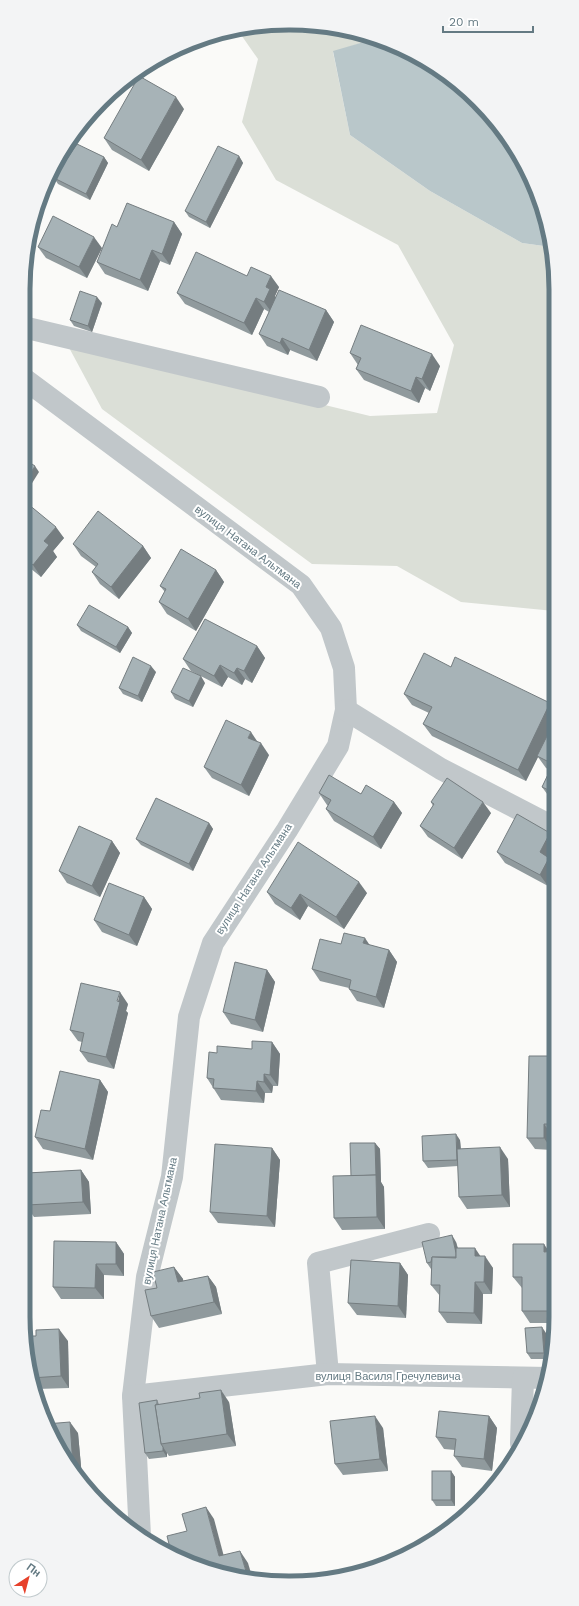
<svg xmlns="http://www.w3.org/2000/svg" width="579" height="1606" font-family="'Work Sans',sans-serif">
<rect width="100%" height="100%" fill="#fafaf8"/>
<!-- green -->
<path fill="#dbdfd7" d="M307,24L358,32L374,39L333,52L350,135L430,191L522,243L551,247L554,254V611L461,602L397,566L312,564L102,409L66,342L370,416L437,413L454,345L398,245L276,180L242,122L258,59L237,29L254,25Z"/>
<!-- water -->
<path fill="#b9c7ca" d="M374,39L423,59L490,114L529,172L551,247L522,243L430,191L350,135L333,51Z"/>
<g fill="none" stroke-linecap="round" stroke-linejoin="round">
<!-- minor -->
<g stroke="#c1c7ca" stroke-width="22">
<path d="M23,327L319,397"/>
<path d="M23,378L301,585L331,628L344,668L346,710L338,746L287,830L213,943L189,1017L172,1177L147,1277L133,1396L140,1536"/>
<path d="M346,710L441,769L555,828"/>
<path d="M328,1374L318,1263L429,1234"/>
<path d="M133,1396L328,1374L548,1378"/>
<path d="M521,1443L523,1378"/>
</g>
</g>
<!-- wall -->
<g fill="#909a9d">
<path d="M184,109L149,171L112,150L104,138Z"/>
<path d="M239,156L243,163L210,228L189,217L185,211Z"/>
<path d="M104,157L108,163L90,200L58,184L54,178Z"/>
<path d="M174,222L182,234L170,265L160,261L148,291L105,274L97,262L117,227Z"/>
<path d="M38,247L102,248L87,278L46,258Z"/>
<path d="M247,276L279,287L275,296V297L326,310L334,322L317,361L290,350L288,355L267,346L259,334L269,312L264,309L252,335L185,304L177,293Z"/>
<path d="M102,303L92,332L74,326L70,320Z"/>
<path d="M350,353L440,366L430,391L425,388L419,403L364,380L356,369L358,365Z"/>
<path d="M24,508L64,538L53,551L57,557L41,577L24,563Z"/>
<path d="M73,544L143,546L151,558L119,599L100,584L92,572L96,567L81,556Z"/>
<path d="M216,570L224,582L196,631L167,614L159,602L165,592L160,586Z"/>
<path d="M77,625L128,627L132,633L120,653L81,631Z"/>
<path d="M257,646L265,658L252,683L245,679L242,685L228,677L222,687L191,671L183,659Z"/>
<path d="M451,667L550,703L555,710V723L553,726L555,727V801L550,798L542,787L550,770L546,768L538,757L526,781L432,736L423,724L429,713L412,705L404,694Z"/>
<path d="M156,672L142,702L123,694L119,688Z"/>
<path d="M205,683L193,707L175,699L171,692Z"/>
<path d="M269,755L249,796L212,778L204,767Z"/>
<path d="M319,793L361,794L394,802L402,813L381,849L334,821L326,809L328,805H327Z"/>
<path d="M431,802L491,813L462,859L428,837L420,826L433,806Z"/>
<path d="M209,823L213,829L193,871L141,845L136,839Z"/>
<path d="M555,839V851L550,859L555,866V873L548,886L505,863L497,852Z"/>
<path d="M112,841L120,853L100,897L67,883L59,871Z"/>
<path d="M267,892L367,893L344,929L308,906L300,920L275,904Z"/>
<path d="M144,897L152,909L137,946L102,932L94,920Z"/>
<path d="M341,944L370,945L389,950L397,962L384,1008L357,1001L349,989V988L320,981L312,969Z"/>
<path d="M267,970L275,982L263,1032L231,1024L223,1012Z"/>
<path d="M128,1004L126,1011L128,1013L114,1069L88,1062L80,1051L82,1042L78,1041L70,1030Z"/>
<path d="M272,1042L280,1054L278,1086H273L272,1093H265L264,1103L221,1100L207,1078L217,1053L252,1049Z"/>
<path d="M555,1056L556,1135H552V1150L535,1149L527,1138Z"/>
<path d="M100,1080L108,1092L93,1160L43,1149L35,1137L50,1111Z"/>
<path d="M460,1140L461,1149L508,1159L510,1207L467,1209L459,1197L458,1166L428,1168L423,1161Z"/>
<path d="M375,1143L380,1149L381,1182L384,1187L385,1229L342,1230L334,1218L351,1176Z"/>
<path d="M272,1148L280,1160L275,1227L218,1223L210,1212Z"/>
<path d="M81,1170L89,1182L91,1214L34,1217L27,1207V1173Z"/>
<path d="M116,1242L124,1254V1276L104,1275V1299H61L53,1287Z"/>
<path d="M456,1242L458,1248L480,1256L493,1268L492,1294H483L482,1324L447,1323L439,1312L440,1296L431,1285V1269L427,1263Z"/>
<path d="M556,1251V1316L555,1323H530L522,1311V1288L513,1277L549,1252Z"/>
<path d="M400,1263L408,1275L406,1318L357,1315L348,1303Z"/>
<path d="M174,1267L183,1279V1281L208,1276L216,1287L222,1314L159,1328L151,1316L157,1288Z"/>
<path d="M546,1333L548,1359H531L527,1353Z"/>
<path d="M68,1341L69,1388L37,1389V1398L28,1368Z"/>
<path d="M157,1400L159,1404L229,1402L236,1446L169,1456L167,1453V1457L149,1459L145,1453Z"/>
<path d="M489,1416L497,1428L492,1471L462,1467L454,1456L455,1450L444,1449L436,1437Z"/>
<path d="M44,1419L47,1423L78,1433L82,1477H80Z"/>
<path d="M383,1428L388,1471L343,1475L335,1464Z"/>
<path d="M451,1471L455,1477V1506H436L432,1500Z"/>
</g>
<!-- shaded-wall -->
<g fill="#757d80">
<path d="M176,97L184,109L149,171L141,160Z"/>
<path d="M239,156L243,163L210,228L206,222Z"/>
<path d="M104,157L108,163L90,200L86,194Z"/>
<path d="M174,222L182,234L170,265L162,254Z"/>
<path d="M94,237L102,248L87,278L79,267Z"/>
<path d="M152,250L160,261L148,291L140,280Z"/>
<path d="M271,276L279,287L275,296L278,300L272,313L264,302L266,287Z"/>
<path d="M97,297L102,303L92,332L88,326Z"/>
<path d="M256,298L264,309L252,335L244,323Z"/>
<path d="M326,310L334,322L317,361L309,350Z"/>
<path d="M282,338L290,350L288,355L280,343Z"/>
<path d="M432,354L440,366L430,391L422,379Z"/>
<path d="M416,377L425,388L419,403L411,391Z"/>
<path d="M35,466L39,472L24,496V483Z"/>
<path d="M56,527L64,538L53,551L57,557L41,577L33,565L44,541Z"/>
<path d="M143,546L151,558L119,599L111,587Z"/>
<path d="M216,570L224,582L196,631L188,619Z"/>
<path d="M128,627L132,633L120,653L116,647Z"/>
<path d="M257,646L265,658L252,683L244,671Z"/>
<path d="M220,665L228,677L222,687L214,676Z"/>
<path d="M151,666L156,672L142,702L138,696Z"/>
<path d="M237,668L245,679L242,685L234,673Z"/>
<path d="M201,676L205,683L193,707L189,701Z"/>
<path d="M550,703L555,710V723L538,757L537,756L538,757L526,781L518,770Z"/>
<path d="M251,732L259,744L248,738Z"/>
<path d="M261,743L269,755L249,796L241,785Z"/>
<path d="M394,802L402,813L381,849L373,837Z"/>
<path d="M483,802L491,813L462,859L454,848Z"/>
<path d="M209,823L213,829L193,871L189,864Z"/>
<path d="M550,833L555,839V851L550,859L555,866V873L548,886L540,875V852Z"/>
<path d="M112,841L120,853L100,897L92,886Z"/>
<path d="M359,882L367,893L344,929L336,917Z"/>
<path d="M300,894L308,906L300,920L291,908Z"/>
<path d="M144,897L152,909L137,946L129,935Z"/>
<path d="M365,938L373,950L363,943Z"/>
<path d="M389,950L397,962L384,1008L376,997Z"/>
<path d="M267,970L275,982L263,1032L255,1020Z"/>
<path d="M120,992L128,1004L126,1011L128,1013L114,1069L106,1057Z"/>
<path d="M272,1042L280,1054L278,1086L270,1075Z"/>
<path d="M264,1074L273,1086L272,1093L264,1082Z"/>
<path d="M100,1080L108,1092L93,1160L85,1149Z"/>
<path d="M257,1081L265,1093L264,1103L256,1091Z"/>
<path d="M544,1124L552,1135V1150L544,1138Z"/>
<path d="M456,1134L460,1140L462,1166L457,1160Z"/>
<path d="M375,1143L380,1149L381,1182L384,1187L385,1229L377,1217Z"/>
<path d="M500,1147L508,1159L510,1207L502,1195Z"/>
<path d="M272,1148L280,1160L275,1227L267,1216Z"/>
<path d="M81,1170L89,1182L91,1214L83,1202Z"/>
<path d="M452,1235L456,1242L461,1263L457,1257Z"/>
<path d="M116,1242L124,1254V1276L116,1264Z"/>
<path d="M544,1244L552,1256L544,1252Z"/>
<path d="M475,1248L483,1260L475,1256Z"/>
<path d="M485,1256L493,1268L492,1294L484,1282Z"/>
<path d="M400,1263L408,1275L406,1318L398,1306Z"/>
<path d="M96,1264L104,1275V1299L95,1288Z"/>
<path d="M174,1267L183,1279L186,1294L178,1282Z"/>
<path d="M208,1276L216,1287L222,1314L214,1302Z"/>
<path d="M475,1282L483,1294L482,1324L474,1313Z"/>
<path d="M542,1327L546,1333L548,1359L544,1353Z"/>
<path d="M59,1329L68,1341L69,1388L61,1376Z"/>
<path d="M32,1383L37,1389V1398Z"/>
<path d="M221,1390L229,1402L236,1446L227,1434Z"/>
<path d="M375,1416L383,1428L388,1471L380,1459Z"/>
<path d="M489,1416L497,1428L492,1471L484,1459Z"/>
<path d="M70,1422L78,1433L82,1477L73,1466Z"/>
<path d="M163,1447L167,1453V1457L163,1451Z"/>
<path d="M451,1471L455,1477V1506L451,1500Z"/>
<path d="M206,1507L214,1519L227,1568L219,1556Z"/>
<path d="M240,1551L248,1563L253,1580L248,1578Z"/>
</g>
<!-- building -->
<g fill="#a7b3b7" stroke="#757d80">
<path d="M139,76L176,97L141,160L104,138Z"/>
<path d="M77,144L104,157L86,194L54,178Z"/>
<path d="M218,146L239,156L206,222L185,211Z"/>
<path d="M127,203L174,222L162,254L152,250L140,280L97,262L112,224L117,227Z"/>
<path d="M53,216L94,237L79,267L38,247Z"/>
<path d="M196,252L247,276L251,267L271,276L266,287L270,289L264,302L256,298L244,323L177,293Z"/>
<path d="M279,290L326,310L309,350L282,338L280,343L259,334Z"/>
<path d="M80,291L97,297L88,326L70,320Z"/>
<path d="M361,325L432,354L422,379L416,377L411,391L356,369L361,358L350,353Z"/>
<path d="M24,459L35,466L24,483Z"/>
<path d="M28,504L56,527L44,541L49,545L33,565L24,558V508Z"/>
<path d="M98,511L143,546L111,587L92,572L98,564L73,544Z"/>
<path d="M181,549L216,570L188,619L159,602L166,589L160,586Z"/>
<path d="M89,605L128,627L116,647L77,625Z"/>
<path d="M205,619L257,646L244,671L237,668L234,673L220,665L214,676L183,659Z"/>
<path d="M424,653L451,667L455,657L550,703L518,770L423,724L432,707L404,694Z"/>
<path d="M133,657L151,666L138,696L119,688Z"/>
<path d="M183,668L201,676L189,701L171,692Z"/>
<path d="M226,720L251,732L248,738L261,743L241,785L204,767Z"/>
<path d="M552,726L555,727V793L542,787L553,764L537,756Z"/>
<path d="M329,775L361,794L366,785L394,802L373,837L326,809L331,800L319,793Z"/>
<path d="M447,778L483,802L454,848L420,826L434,804L431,802Z"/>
<path d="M156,798L209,823L189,864L136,839Z"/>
<path d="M517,814L550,833L540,852L549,858L540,875L497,852Z"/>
<path d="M79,826L112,841L92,886L59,871Z"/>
<path d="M298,842L359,882L336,917L300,894L291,908L267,892Z"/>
<path d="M109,883L144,897L129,935L94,920Z"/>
<path d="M344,933L365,938L363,943L389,950L376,997L349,989L351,980L312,969L320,939L341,944Z"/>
<path d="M235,962L267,970L255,1020L223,1012Z"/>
<path d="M81,983L120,992L117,1001L120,1002L106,1057L80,1051L84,1033L70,1030Z"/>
<path d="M252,1041L272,1042L270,1075L264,1074V1082L257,1081L256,1091L213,1088L214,1079L207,1078L209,1052L217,1053V1046L252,1049Z"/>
<path d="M529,1056H555L556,1124H544V1138H527Z"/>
<path d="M60,1071L100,1080L85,1149L35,1137L41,1110L50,1111Z"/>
<path d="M456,1134L457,1160L423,1161L422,1136Z"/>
<path d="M350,1143H375L376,1176V1175L351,1176Z"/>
<path d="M215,1144L272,1148L267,1216L210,1212Z"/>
<path d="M500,1147L502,1195L459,1197L457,1149Z"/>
<path d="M81,1170L83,1202L27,1205V1173Z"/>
<path d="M376,1175L377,1217L334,1218L333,1176Z"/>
<path d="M452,1235L456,1253V1257H432L431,1262L427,1263L422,1242Z"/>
<path d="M54,1241L116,1242V1264H96L95,1288L53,1287Z"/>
<path d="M513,1244H544V1252L556,1251V1311H522V1277H513Z"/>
<path d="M456,1248H475V1256H485L484,1282H475L474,1313L439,1312L440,1285H431L432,1257L456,1258Z"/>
<path d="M351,1260L400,1263L398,1306L348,1303Z"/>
<path d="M174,1267L178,1282L208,1276L214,1302L151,1316L145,1290L157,1288L153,1272Z"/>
<path d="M542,1327L544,1353H527L525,1328Z"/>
<path d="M59,1329L61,1376L31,1378L28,1368V1336H36V1330Z"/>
<path d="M221,1390L227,1434L161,1444L155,1405L200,1398L199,1393Z"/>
<path d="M157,1400V1404L155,1405L161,1444L163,1447V1451L145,1453L139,1403Z"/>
<path d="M439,1411L489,1416L484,1459L454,1456L456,1439L436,1437Z"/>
<path d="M375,1416L380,1459L335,1464L330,1421Z"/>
<path d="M70,1422L73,1466L46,1424Z"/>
<rect x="432" y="1471" width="19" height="29"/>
<path d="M206,1507L219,1556L240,1551L248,1578L172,1556L167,1536L187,1531L182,1514Z"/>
</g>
<g text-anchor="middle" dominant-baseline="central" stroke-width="4" stroke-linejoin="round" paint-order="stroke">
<!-- street labels -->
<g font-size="11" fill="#647a83" stroke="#fff">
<text transform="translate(248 547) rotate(37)">вулиця Натана Альтмана</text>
<text transform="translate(254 879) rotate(-57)">вулиця Натана Альтмана</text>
<text transform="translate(160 1221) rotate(-78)">вулиця Натана Альтмана</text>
<text x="388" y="1376">вулиця Василя Гречулевича</text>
</g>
</g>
<!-- crop -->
<path d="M0 0H579V1606H0ZM289 30H290A259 259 0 0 1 549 289V1317A259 259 0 0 1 290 1576H289A259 259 0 0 1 30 1317V289A259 259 0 0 1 289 30Z" fill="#f3f4f5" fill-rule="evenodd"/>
<path fill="none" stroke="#647a83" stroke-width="5" d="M289 30H290A259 259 0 0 1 549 289V1317A259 259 0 0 1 290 1576H289A259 259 0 0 1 30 1317V289A259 259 0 0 1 289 30Z"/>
<!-- north arrow -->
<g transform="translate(28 1578) rotate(36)"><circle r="19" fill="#ffffff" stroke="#c1cacd"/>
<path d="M0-3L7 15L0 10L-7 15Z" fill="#e7412b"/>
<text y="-6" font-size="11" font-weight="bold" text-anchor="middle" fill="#647a83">Пн</text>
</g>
<!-- scale -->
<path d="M443 26v6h90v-6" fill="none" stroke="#647a83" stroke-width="2"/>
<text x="449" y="26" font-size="12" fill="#647a83" stroke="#ffffff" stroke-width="3" paint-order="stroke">20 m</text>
</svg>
